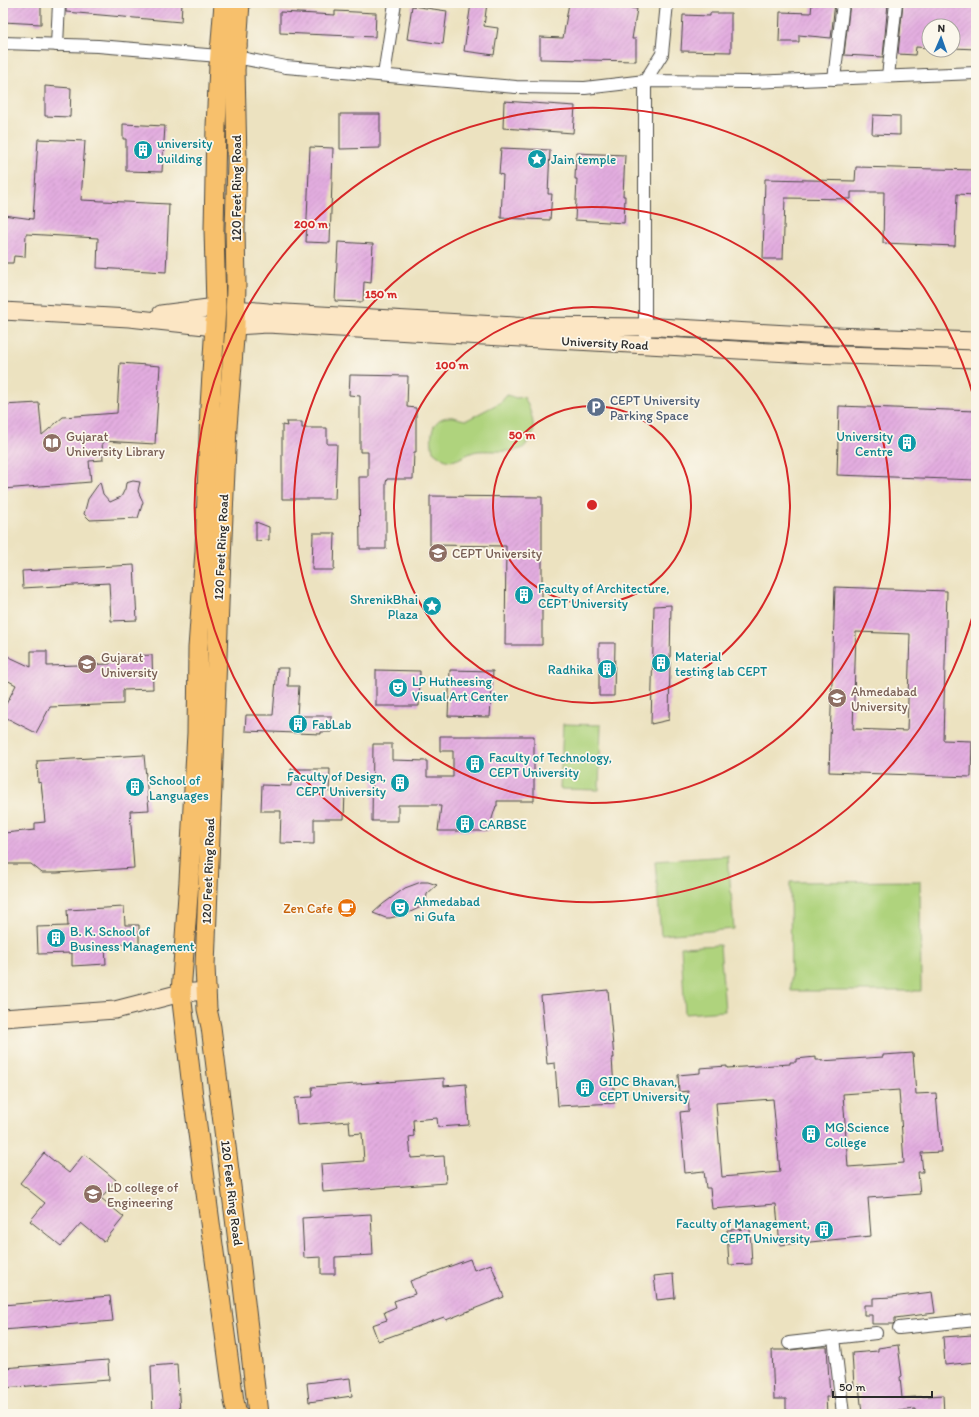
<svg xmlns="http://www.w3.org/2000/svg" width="979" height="1417" font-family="Itim,sans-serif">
<defs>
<pattern id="building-hatch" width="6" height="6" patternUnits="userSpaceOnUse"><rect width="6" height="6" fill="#e3ade0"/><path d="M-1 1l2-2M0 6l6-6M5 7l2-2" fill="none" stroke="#c395c0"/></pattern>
</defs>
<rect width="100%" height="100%" fill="#fbf7ec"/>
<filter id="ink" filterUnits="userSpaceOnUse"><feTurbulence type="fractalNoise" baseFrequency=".025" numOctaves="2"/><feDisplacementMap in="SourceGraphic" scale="8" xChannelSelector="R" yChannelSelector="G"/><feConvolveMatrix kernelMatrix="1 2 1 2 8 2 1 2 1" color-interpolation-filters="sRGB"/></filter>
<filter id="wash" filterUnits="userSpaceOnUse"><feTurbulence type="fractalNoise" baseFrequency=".012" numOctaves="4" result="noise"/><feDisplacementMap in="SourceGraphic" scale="16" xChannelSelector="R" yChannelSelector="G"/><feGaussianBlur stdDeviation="0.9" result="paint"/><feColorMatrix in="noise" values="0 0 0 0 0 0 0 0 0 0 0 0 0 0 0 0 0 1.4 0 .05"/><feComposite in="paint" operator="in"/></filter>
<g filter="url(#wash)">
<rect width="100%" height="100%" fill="#ece2c0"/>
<!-- garden -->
<g fill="#afd37d" stroke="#6d7f54">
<path d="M507,395L516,398L524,397C529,406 535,422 533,432C532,436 529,440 527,443C525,446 524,448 521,449C507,453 492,450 478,451C467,452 456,464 446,460C441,458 437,454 433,451C430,438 430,418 449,417C455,416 460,420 467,420L501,402Z"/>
<path d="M563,724L601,725L599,790L560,789Z"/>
<path d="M728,856L734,929L661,935L655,861Z"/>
<path d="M920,881L921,991H791L790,882Z"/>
<path d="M720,945L725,1011L685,1014L681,947Z"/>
</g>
<g id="blocks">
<!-- building -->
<g fill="url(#building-hatch)" fill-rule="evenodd">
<path d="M3,3H41V24L3,22Z"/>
<path d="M66,3H182L181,22L66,12Z"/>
<path d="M471,3H487L484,26L498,28L494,55L464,51Z"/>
<path d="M569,3H593L637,9L632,39H636V61L540,59V37L563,38Z"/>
<path d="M812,3H835L831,38L799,35V42H779L780,12L811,13Z"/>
<path d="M850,3H888L883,57L844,55Z"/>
<path d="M903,3H976V49L953,48V26H929V48L916,47L915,55L898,54Z"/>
<path d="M412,6L447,11L443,44L407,39Z"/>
<path d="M335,11L376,13L375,37L280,33V12L335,15Z"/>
<path d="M710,13H731V52L681,51L683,15L710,16Z"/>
<path d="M45,86L71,88L70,117L45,116Z"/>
<path d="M504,101L575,106L573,133L503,128Z"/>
<path d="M340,114H380V148L340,149Z"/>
<path d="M873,115L900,116V135L872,134Z"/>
<path d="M123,124L165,126L162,172L126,171V139H123Z"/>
<path d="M38,139L85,141L81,200L169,204L166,272L97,268L98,238L26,234L25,257L14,256L13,263H3V215L33,219Z"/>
<path d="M310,147L333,148L330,243L306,242Z"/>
<path d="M501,148L550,150L548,194H552L550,220L501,218L503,175L499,174Z"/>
<path d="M576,153L625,155L623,196H625L624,223L575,220L577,179H575Z"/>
<path d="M856,167L976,170V195L957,194L955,246L883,243L884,192H851V199L785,198L783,259H763L765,179L855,181Z"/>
<path d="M338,242L373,244L371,283L364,282L363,302L335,301Z"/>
<path d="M120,363L160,366L155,444L102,441L103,460L89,461L91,482L3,489V405L39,403L42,435L63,417L117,413Z"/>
<path d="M350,375L408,376L407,407L416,408V452H414L413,479H387L386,483V549H360L359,477H368V452H360V396L349,395Z"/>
<path d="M839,406L976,411V480L837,475Z"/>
<path d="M286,422H302V428H327V444H337L335,499H282V425L287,426Z"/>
<path d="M133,481L140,482L138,491L143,502L138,518L90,520L84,514L88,499L100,482L103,494L110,502L121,497L125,489L126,483Z"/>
<path d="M430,496L542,497V645H505L506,546L430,545Z"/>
<path d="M256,522L269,527V540L256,541Z"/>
<path d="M313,533H335L334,570H312Z"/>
<path d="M134,565L137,620L111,621L109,583L23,588L22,571Z"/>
<path d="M835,587L947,591L943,740L972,741L971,777L829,772ZM856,632L910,634L907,731L853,729Z"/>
<path d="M671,605L669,720L651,724L654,606Z"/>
<path d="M599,643H615L614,696H599Z"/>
<path d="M31,651H47V666L110,664V657L152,655L153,689L123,690V704L50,707L36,733L3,716V710L16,685L3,678V654L31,667Z"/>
<path d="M277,668H289L288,686H299L297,716H331V732H321V734L245,731L246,715H273Z"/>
<path d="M376,670L420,671L419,706H376Z"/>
<path d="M450,670L493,671L490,717L448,716Z"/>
<path d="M440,736H534V801H497V806H496L488,831H438L441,806H438V805H398V821H372L373,744H392V760L427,761V777H453V751H440Z"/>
<path d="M144,755L149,810L130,811L134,868L57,873H42L31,864H6L4,833L35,830V823L45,822L41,782L38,783L37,761Z"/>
<path d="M291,769H330L329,792H345L344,819H314V844L280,843L281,811H261L262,785L291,786Z"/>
<path d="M421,882H428L437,885L427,894L425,907H421L406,914L390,918H386L373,913L383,904L405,888Z"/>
<path d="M124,907L125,925H139V944L105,945L106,964L72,966V953L38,954L37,927L68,926L67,910Z"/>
<path d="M608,990L614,1058H612L615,1103L558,1106L555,1063L547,1064L541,996Z"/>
<path d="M913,1053L916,1094L936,1093L941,1152L921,1153L923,1172H918L920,1194L868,1198L871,1236L780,1245L776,1204L712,1209L710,1188H706L704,1171L685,1173L680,1112L689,1111L688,1091L679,1092L678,1075L700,1073V1068L727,1066V1068L790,1064V1062H796V1059L816,1057V1060H821V1061L883,1057V1055ZM899,1090L904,1163L848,1167L843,1094ZM773,1099L780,1172L722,1177L716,1103Z"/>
<path d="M444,1078V1086L466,1084L469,1125L438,1127L437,1118L413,1120L414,1136L409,1137L411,1158L444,1156L446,1183L323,1192L321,1164L364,1161L362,1133L350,1134L349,1121L297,1125L295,1098L313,1097L312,1087Z"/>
<path d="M44,1153L69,1173L84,1154L116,1180L101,1198L124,1217L104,1242L81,1223L61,1246L30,1221L45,1203L20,1183Z"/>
<path d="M371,1214L373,1255L335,1257V1274H321V1257L304,1258L302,1218Z"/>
<path d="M750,1229L752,1264L729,1265L727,1230Z"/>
<path d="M470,1259L474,1270L491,1264L504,1297L446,1320L444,1317L378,1341L372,1325L387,1320L384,1312L396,1307L394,1301L415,1294L410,1281Z"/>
<path d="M673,1274L675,1298L657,1300L654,1276Z"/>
<path d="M932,1292L935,1313L895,1318V1322L893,1324H872V1315H864V1305H873V1298L892,1297Z"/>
<path d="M110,1296L113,1321L3,1330V1305Z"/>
<path d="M972,1335L975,1362L945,1365L943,1337Z"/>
<path d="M898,1345L902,1376L900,1377L902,1398L943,1395L944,1414H915V1409L874,1414H862L859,1385L854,1386L852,1353L878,1351V1348Z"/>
<path d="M817,1347H827L830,1397H826L827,1414H786V1399H774L772,1350H790Z"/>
<path d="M108,1360L109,1380L3,1388V1368Z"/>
<path d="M177,1364L180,1413L153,1414L151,1366Z"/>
<path d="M350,1378L352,1396L309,1402L307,1383Z"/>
</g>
</g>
</g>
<g filter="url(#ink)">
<use href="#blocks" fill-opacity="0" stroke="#484641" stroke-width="1"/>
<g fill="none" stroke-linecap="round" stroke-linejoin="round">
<!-- street casing -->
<g stroke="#484641" stroke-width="14">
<g id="street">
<path d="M3,43L98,46L219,56"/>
<path d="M57,45L59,3"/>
<path d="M236,57L286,67L516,87L585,88L645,81L751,82L976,73"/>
<path d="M384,75L395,3"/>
<path d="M888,76L896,3"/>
<path d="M834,79L843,3"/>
<path d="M645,345V81L662,54L667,3"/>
<path d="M899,1328L976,1320"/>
<path d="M834,1338L843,1414"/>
<path d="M789,1343L876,1333"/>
</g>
</g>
<!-- secondary casing -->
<g stroke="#484641" stroke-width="19">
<g id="secondary">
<path d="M235,309L268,312L515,326L658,327L806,335L976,341"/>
<path d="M3,311L129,318L215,327"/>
<path d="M161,314L216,307"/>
<path d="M235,326L267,324L808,354L976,359"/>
<path d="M3,1018L115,1010L181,993L207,991"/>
</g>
</g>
<!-- primary casing -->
<g stroke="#484641" stroke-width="21">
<g id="primary">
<path d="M237,46L240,3"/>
<path d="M220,47L237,46L235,67L219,66L224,3"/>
<path d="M219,66L216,126L214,229L216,307L210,407L205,551L198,648L197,733L189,881L181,993L193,1096L234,1401L237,1414"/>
<path d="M235,67L237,162L235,229L236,285L235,326L227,427L219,604L205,966L207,1009L211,1027L238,1242L258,1414"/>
</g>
</g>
<!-- street -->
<use href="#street" stroke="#fff" stroke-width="12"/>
<!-- secondary -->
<use href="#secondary" stroke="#fce6c4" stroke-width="17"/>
<!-- primary -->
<use href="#primary" stroke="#f7c06c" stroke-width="19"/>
</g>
</g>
<!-- distance rings -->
<g fill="none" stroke="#d62828" stroke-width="2">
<circle cx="592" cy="505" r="99"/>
<circle cx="592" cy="505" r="198"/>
<circle cx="592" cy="505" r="298"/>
<path d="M975 608A397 397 0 1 1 975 402"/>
</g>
<!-- icons -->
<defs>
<g id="building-disc" transform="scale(1)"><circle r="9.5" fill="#0f9aa8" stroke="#fbf7ec"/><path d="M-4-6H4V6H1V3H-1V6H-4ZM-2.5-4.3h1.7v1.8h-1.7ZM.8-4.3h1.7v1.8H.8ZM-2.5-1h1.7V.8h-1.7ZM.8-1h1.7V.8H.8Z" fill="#fff"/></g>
<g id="sight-disc" transform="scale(1)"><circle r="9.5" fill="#0f9aa8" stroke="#fbf7ec"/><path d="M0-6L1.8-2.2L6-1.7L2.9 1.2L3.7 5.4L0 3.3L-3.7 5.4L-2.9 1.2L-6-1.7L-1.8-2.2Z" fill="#fff"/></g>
<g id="parking-disc" transform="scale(1)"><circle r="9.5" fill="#5c6f8a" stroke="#fbf7ec"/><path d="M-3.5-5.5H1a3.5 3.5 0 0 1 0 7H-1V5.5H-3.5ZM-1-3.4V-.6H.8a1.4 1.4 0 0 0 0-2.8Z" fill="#fff"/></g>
<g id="library-disc" transform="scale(1)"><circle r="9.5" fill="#8d6e63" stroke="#fbf7ec"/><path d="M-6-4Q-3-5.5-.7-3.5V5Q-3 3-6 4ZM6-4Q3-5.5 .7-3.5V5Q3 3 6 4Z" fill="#fff"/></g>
<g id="university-disc" transform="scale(1)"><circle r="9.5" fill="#8d6e63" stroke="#fbf7ec"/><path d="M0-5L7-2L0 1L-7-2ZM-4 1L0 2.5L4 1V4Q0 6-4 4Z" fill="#fff"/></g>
<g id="theatre-disc" transform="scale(1)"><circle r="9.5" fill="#0f9aa8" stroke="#fbf7ec"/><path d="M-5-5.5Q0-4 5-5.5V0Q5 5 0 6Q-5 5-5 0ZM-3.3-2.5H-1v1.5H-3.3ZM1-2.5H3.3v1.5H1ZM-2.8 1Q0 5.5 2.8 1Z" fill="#fff"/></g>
<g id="cafe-disc" transform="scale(1)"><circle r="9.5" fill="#e8710a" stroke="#fbf7ec"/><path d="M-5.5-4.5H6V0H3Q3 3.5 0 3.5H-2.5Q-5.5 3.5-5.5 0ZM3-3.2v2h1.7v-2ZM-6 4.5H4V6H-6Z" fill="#fff"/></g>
</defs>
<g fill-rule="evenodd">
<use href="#building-disc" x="143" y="150"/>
<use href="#sight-disc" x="537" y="159"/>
<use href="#parking-disc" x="596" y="407"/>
<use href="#library-disc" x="52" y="443"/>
<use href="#building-disc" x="907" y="443"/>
<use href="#university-disc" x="438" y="553"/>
<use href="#building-disc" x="524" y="595"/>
<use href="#sight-disc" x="432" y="606"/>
<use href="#building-disc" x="661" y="663"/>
<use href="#university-disc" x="87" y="664"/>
<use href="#building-disc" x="607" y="669"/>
<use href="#theatre-disc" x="398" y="688"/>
<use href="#university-disc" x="837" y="698"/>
<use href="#building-disc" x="298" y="724"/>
<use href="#building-disc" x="475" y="764"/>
<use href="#building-disc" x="400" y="783"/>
<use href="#building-disc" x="135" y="787"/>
<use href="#building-disc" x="465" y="824"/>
<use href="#cafe-disc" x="347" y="908"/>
<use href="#theatre-disc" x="400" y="908"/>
<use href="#building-disc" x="56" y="938"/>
<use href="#building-disc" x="585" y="1088"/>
<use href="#building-disc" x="811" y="1134"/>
<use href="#university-disc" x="93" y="1194"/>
<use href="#building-disc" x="824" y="1230"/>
</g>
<g text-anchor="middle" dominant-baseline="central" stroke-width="3.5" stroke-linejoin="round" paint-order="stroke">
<!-- culture labels -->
<g font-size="13" fill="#0d838f" stroke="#fbf7ec" text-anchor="start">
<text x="157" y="143">university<tspan x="157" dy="15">building</tspan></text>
<text x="551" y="159">Jain temple</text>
<text x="893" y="436" text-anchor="end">University<tspan x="893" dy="15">Centre</tspan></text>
<text x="538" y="588">Faculty of Architecture,<tspan x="538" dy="15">CEPT University</tspan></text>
<text x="418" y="599" text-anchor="end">ShrenikBhai<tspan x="418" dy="15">Plaza</tspan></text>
<text x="675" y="656">Material<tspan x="675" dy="15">testing lab CEPT</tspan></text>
<text x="593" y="669" text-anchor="end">Radhika</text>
<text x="412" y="681">LP Hutheesing<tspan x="412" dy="15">Visual Art Center</tspan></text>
<text x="312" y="724">FabLab</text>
<text x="489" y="757">Faculty of Technology,<tspan x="489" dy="15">CEPT University</tspan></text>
<text x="386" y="776" text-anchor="end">Faculty of Design,<tspan x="386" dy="15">CEPT University</tspan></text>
<text x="149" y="780">School of<tspan x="149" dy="15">Languages</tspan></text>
<text x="479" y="824">CARBSE</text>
<text x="414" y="901">Ahmedabad<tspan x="414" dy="15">ni Gufa</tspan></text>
<text x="70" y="931">B. K. School of<tspan x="70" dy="15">Business Management</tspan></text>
<text x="599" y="1081">GIDC Bhavan,<tspan x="599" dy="15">CEPT University</tspan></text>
<text x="825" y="1127">MG Science<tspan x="825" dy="15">College</tspan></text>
<text x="810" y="1223" text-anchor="end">Faculty of Management,<tspan x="810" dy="15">CEPT University</tspan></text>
</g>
<!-- street labels -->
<g font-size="13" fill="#2b2b2b" stroke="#fbf7ec">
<text transform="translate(236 188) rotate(-90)">120 Feet Ring Road</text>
<text transform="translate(605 343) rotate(3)">University Road</text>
<text transform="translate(221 547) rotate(-87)">120 Feet Ring Road</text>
<text transform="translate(208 871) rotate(-88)">120 Feet Ring Road</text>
<text transform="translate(232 1193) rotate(83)">120 Feet Ring Road</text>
</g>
<!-- service labels -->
<g font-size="13" fill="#4e5e75" stroke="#fbf7ec" text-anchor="start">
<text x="610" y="400">CEPT University<tspan x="610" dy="15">Parking Space</tspan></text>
</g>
<!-- education labels -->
<g font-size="13" fill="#785e54" stroke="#fbf7ec" text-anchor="start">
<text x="66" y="436">Gujarat<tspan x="66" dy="15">University Library</tspan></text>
<text x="452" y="553">CEPT University</text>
<text x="101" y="657">Gujarat<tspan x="101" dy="15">University</tspan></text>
<text x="851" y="691">Ahmedabad<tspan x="851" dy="15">University</tspan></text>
<text x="107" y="1187">LD college of<tspan x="107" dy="15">Engineering</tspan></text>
</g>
<!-- food labels -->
<g font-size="13" fill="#c56008" stroke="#fbf7ec" text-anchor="end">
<text x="333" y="908">Zen Cafe</text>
</g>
</g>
<circle cx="592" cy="505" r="6" fill="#d62828" stroke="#fbf7ec" stroke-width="2"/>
<g font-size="12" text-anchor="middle" font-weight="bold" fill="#d62828" stroke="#fbf7ec" stroke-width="3.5" stroke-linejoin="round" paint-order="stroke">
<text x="311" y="228">200 m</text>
<text x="381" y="298">150 m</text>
<text x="452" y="369">100 m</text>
<text x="522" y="439">50 m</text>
</g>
<!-- margin -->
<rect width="979" height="1417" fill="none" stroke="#fbf7ec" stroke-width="16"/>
<!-- north arrow -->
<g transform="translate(941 38) rotate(2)"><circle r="19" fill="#fbf7ec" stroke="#a8a59f"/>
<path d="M0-3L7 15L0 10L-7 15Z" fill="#1f6fb2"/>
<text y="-6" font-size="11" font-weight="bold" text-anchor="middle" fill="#2b2b2b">N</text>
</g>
<!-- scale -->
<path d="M833 1391v6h99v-6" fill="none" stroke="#2b2b2b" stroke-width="2"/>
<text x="839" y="1391" font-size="12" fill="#2b2b2b" stroke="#fbf7ec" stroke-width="3" paint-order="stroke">50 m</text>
</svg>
